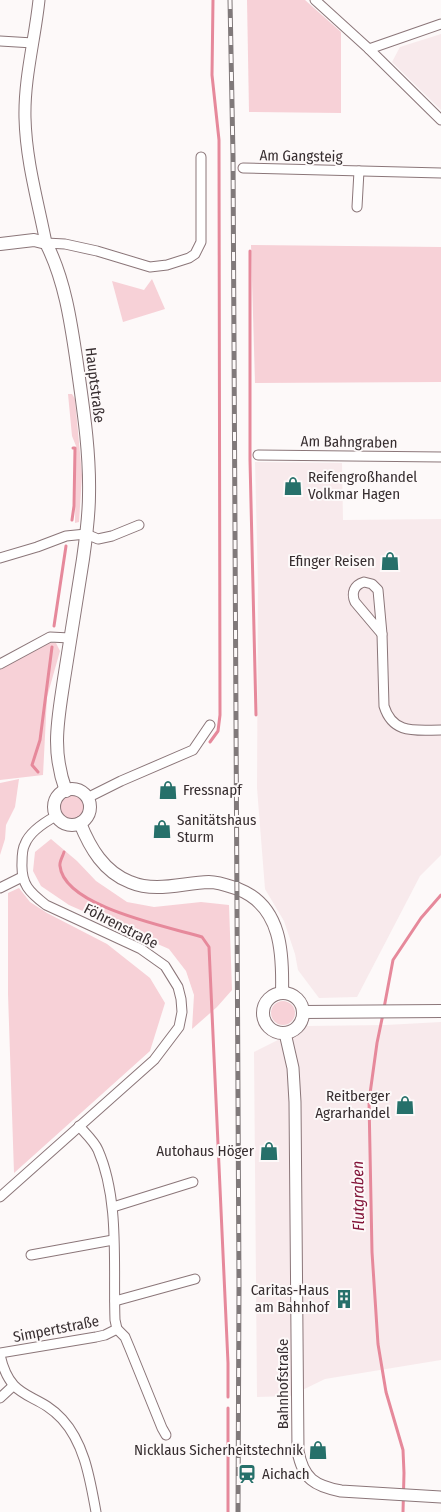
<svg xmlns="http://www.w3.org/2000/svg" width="441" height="1512" font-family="'Fira Sans Condensed',sans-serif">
<rect width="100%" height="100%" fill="#fdf9f9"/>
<!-- built -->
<g fill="#f8eaec">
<path d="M441,34V110L392,62L400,47Z"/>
<path d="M255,462L342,463L343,520L441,519V855L420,876L357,997L319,998L298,970L295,954L284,921L265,889L257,788L258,584Z"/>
<path d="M441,1022V1360L325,1379L290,1396L257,1397L254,1052L306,1026L386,1025Z"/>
</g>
<!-- green -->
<g fill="#f7d1d7">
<path d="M247,0H305L341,32V113L249,112Z"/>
<path d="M251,245L441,247V382L255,383Z"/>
<path d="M152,279L165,309L123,322L112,281L144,290Z"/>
<path d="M68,394H72L75,399L82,475L79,522L75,523L76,446L72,436Z"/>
<path d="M48,643H56L60,651L47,697L43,775L0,780V669Z"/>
<path d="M19,779L15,807L6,825L5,839L0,855V783Z"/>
<circle cx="72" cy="807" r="13"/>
<path d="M51,839L77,861L96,881L127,902L154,907L201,902L229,905L232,990L217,1007L192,1029L194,995L186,971L169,949L69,905L41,886L33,871L35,852Z"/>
<path d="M19,888L30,902L47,913L107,944L150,978L165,1003L150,1051L14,1173L8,994V893Z"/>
<circle cx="283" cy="1013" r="12"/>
</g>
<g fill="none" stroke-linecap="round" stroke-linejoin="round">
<!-- stream -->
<g stroke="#e6899b" stroke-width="3">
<path d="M250,251V460L256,715"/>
<path d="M72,520L74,506L75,448H73"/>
<path d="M54,626L66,546"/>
<path d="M210,742L218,731L220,715L219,140L212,75L213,0"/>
<path d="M38,772L32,765L40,740L52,647"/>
<path d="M64,852C63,856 59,862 60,866C64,907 169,927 202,937L209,947L228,1363V1397"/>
<path d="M384,1008L393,960L421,918L441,895"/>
<path d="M383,1014L377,1043L369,1101L372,1252L378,1344L386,1392L403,1450L404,1473L403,1512"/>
<path d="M228,1408V1512"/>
</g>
<!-- minor casing -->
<g stroke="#8b7679" stroke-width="11">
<g id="minor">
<path d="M315,0L369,49L441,120"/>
<path d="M0,41L33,43"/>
<path d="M369,49L441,24"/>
<path d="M243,168L441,173"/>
<path d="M357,207L359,171"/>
<path d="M46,243L65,244L97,251L150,267L167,265L189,258L195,254L201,242V157"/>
<path d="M258,455L441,457"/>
<path d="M0,558L37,547L66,536L86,534L98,539L112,536L139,525"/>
<path d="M364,582L372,584L378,590L382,634L355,602C351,593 354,585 364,582Z"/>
<path d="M382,634L384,706C393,735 416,730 441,730"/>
<path d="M0,664L50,637L70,638"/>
<path d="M87,798L121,781L193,750L210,725"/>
<path d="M0,888L22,877"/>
<path d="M0,1197L154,1060L179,1027L182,1012L181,999L178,987L165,966L141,949L46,905C29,892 21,884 22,863C22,858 22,849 25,844C30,831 45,822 56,816"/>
<path d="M113,1207L193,1182"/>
<path d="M31,1255L113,1240"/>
<path d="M115,1301L195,1279"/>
<path d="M117,1329L125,1337L130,1349L162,1428L166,1435"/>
<path d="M0,1353L96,1337L105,1335L117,1329L115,1320C113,1266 120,1200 98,1150C94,1141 85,1133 79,1126"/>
<path d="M0,1355C11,1403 35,1390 62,1419C85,1444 90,1480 96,1512"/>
<path d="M0,1398L13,1386"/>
</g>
</g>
<!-- tertiary casing -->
<g stroke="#8b7679" stroke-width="13">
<g id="tertiary">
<path d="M39,0C35,39 24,78 25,118C26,161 38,202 46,243"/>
<path d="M285,1033L293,1068L295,1102L298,1451C303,1479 315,1486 341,1491L441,1497"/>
</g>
</g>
<!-- secondary casing -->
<g stroke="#8b7679" stroke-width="14">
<g id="secondary">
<path d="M0,244L34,240L46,243C65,280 71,323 77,364C83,407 90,451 89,495C89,516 86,538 83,559C77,599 70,639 64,679C58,720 51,750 66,791"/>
<circle cx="72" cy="807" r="18"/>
<path d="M80,823C90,848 104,872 130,882C156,893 182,883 209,882C219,882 229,886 238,889C282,906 283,954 282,993"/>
<circle cx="283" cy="1013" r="20"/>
<path d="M303,1012L441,1011"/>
</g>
</g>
<!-- minor -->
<use href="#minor" stroke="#fff" stroke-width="9"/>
<!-- tertiary -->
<use href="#tertiary" stroke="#fff" stroke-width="11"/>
<!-- secondary -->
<use href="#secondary" stroke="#fff" stroke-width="12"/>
<!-- rail casing -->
<g stroke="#80797a" stroke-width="5">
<path id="rail" d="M230,0L233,156L239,1286L238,1512"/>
</g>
<!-- rail -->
<use href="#rail" stroke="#fdf9f9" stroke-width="3" stroke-dasharray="9" stroke-linecap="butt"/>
</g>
<!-- icons -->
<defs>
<g id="shop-bare" transform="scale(1.5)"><path d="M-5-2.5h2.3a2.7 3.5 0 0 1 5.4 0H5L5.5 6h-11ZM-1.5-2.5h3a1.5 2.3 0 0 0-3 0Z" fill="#26706a" stroke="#fdf9f9" stroke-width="2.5" paint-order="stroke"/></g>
<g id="building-bare" transform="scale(1.5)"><path d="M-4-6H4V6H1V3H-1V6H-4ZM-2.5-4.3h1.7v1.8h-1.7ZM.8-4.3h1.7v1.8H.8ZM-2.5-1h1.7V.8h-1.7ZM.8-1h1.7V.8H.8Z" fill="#26706a" stroke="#fdf9f9" stroke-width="2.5" paint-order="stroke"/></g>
<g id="station-bare" transform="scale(1.5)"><path d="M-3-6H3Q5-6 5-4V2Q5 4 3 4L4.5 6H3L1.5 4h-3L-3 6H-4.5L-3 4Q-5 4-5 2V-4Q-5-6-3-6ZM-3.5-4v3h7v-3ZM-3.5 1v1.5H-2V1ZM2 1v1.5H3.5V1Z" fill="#26706a" stroke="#fdf9f9" stroke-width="2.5" paint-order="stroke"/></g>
</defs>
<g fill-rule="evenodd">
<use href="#shop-bare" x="293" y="486"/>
<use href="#shop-bare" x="390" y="561"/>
<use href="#shop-bare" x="168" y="790"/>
<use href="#shop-bare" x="162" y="829"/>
<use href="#shop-bare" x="405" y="1105"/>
<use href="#shop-bare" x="269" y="1151"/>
<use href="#building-bare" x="344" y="1299"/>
<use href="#shop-bare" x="318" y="1450"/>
<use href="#station-bare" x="247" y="1474"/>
</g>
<g text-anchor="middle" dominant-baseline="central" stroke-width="4" stroke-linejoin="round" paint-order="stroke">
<!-- street labels -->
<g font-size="15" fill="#372e30" stroke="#fdf9f9">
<text transform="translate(301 156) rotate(1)">Am Gangsteig</text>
<text transform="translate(95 385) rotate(83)">Hauptstraße</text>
<text transform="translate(349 442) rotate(1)">Am Bahngraben</text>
<text transform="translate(121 926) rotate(27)">Föhrenstraße</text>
<text transform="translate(56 1329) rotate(-11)">Simpertstraße</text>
<text transform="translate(283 1384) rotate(-90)">Bahnhofstraße</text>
</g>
<!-- poi labels -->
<g font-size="15" fill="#372e30" stroke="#fdf9f9" text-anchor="end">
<text x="308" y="477" text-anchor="start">Reifengroßhandel<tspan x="308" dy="17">Volkmar Hagen</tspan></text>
<text x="375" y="561">Efinger Reisen</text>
<text x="183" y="790" text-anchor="start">Fressnapf</text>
<text x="177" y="820" text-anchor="start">Sanitätshaus<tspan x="177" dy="17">Sturm</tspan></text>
<text x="390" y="1096">Reitberger<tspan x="390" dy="17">Agrarhandel</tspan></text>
<text x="254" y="1151">Autohaus Höger</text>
<text x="329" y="1290">Caritas-Haus<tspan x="329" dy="17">am Bahnhof</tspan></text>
<text x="303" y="1450">Nicklaus Sicherheitstechnik</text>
<text x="262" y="1474" text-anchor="start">Aichach</text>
</g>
<!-- water labels -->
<g font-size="16" font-style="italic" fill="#821438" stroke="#fdf9f9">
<text transform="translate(358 1196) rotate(-91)">Flutgraben</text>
</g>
</g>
</svg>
